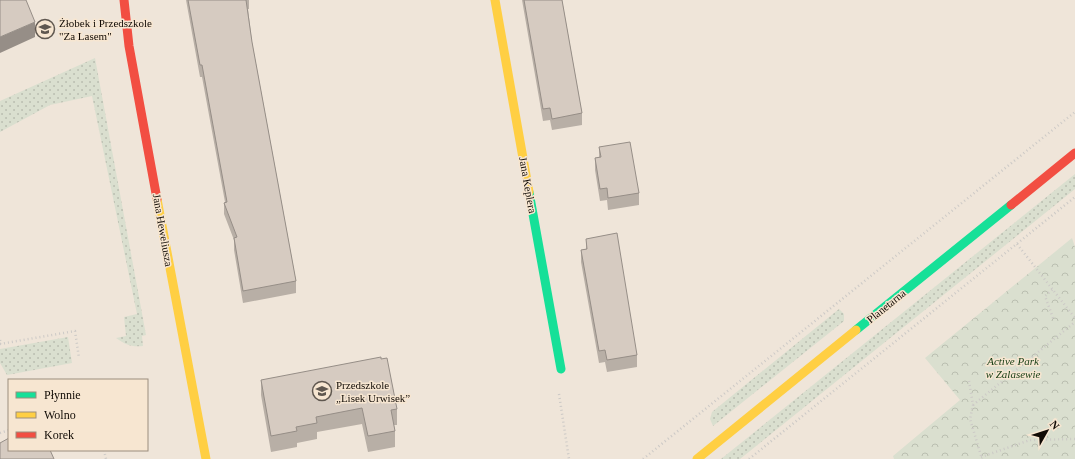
<svg xmlns="http://www.w3.org/2000/svg" width="1075" height="459" font-family="Georgia,serif">
<defs>
<pattern id="grass-dots" width="8" height="8" patternUnits="userSpaceOnUse"><rect width="8" height="8" fill="#dadfcf"/><path d="M2 2h.1M6 6h.1" fill="none" stroke="#babeb0" stroke-width="1.8" stroke-linecap="round"/></pattern>
<pattern id="park-crowns" width="20" height="18" patternUnits="userSpaceOnUse"><rect width="20" height="18" fill="#dadfcf"/><path d="M2 6a3 3 0 1 1 6 0M12 15a3 3 0 1 1 6 0" fill="none" stroke="#babeb0"/></pattern>
</defs>
<rect width="100%" height="100%" fill="#efe5d9"/>
<!-- grass -->
<g fill="url(#grass-dots)">
<path d="M95,58L146,335L142,336L143,346C131,347 126,345 116,338L126,336L124,317L137,314L92,96L50,105L0,132V101Z"/>
<path d="M1075,174V189L740,459H721Z"/>
<path d="M839,309L844,314V321L713,426L710,419L712,412Z"/>
<path d="M68,337L72,363L7,375L0,363V349Z"/>
</g>
<!-- park -->
<path fill="url(#park-crowns)" d="M1072,238L1075,247V459H894L893,456L960,400L925,358Z"/>
<g fill="none" stroke-linecap="round" stroke-linejoin="round">
<!-- path -->
<g stroke="#ccc9c6" stroke-width="2.5" stroke-dasharray="1 3" stroke-linecap="butt">
<path d="M1017,244L1075,318"/>
<path d="M1053,318L1045,296L1053,289"/>
<path d="M0,340L1,344"/>
<path d="M0,344L75,331L79,358"/>
<path d="M969,381L973,405L970,419L982,459"/>
<path d="M559,394L569,459"/>
<path d="M973,405L1075,322"/>
<path d="M0,433L9,430"/>
<path d="M104,450L106,459"/>
<path d="M981,457L1030,440L1075,439"/>
<path d="M643,459L1075,112"/>
<path d="M749,459L1075,197"/>
</g>
<!-- fast -->
<g stroke="#16e098" stroke-width="9">
<path d="M529,192L561,369"/>
<path d="M856,330L1011,205"/>
</g>
<!-- slow -->
<g stroke="#ffcf43" stroke-width="9">
<path d="M495,0L529,192"/>
<path d="M157,199L206,459"/>
<path d="M697,459L856,330"/>
</g>
<!-- jam -->
<g stroke="#f24e42" stroke-width="9">
<path d="M124,0L129,46L157,199"/>
<path d="M1011,205L1075,153"/>
</g>
</g>
<!-- wall -->
<g fill="#b8afa6">
<path d="M186,0H249V9H248L252,42L296,281V293L243,303L234,250V240L224,214V203L225,202L202,77H200Z"/>
<path d="M522,0H562L582,113V125L552,130L550,120L543,121Z"/>
<path d="M599,147L639,193V205L608,210L607,200L600,201L595,170V158L599,157Z"/>
<path d="M586,239L637,355V367L607,372L605,362L599,363L581,262V250L586,249Z"/>
<path d="M261,380L397,409V425H394L395,431V447L368,452L362,424L317,432V439L297,443V447L271,452L261,395Z"/>
</g>
<!-- shaded-wall -->
<path fill="#968e87" d="M35,22V37L0,53V37Z"/>
<!-- building -->
<g fill="#d6cbc1" stroke="#968e87">
<path d="M0,0H26L35,22L0,37Z"/>
<path d="M188,0H246L252,42L296,281L243,291L234,238L237,237L224,203L227,202L202,65H200Z"/>
<path d="M524,0H562L582,113L552,119L550,108L543,109Z"/>
<path d="M630,142L639,193L608,198L607,188L600,189L595,158L601,157L599,147Z"/>
<path d="M617,233L637,355L607,360L605,350L599,351L581,250L587,249L586,239Z"/>
<path d="M381,357V359L387,358L397,409L391,410L395,431L368,436L362,408L316,417L317,423L296,427L297,431L271,436L261,380Z"/>
<path d="M9,438V450H50L54,459H0V443Z"/>
</g>
<!-- icons -->
<defs>
<g id="school-ring" transform="scale(1)"><circle r="9.5" fill="#f7e6d1" stroke="#5f574f" stroke-width="1.5"/><path d="M0-5L7-2L0 1L-7-2ZM-4 1L0 2.5L4 1V4Q0 6-4 4Z" fill="#5f574f"/></g>
</defs>
<g fill-rule="evenodd">
<use href="#school-ring" x="45" y="29"/>
<use href="#school-ring" x="322" y="391"/>
</g>
<g text-anchor="middle" dominant-baseline="central" stroke-width="3" stroke-linejoin="round" paint-order="stroke">
<!-- poi labels -->
<g font-size="11" fill="#110b05" stroke="#f7e6d1" text-anchor="start">
<text x="59" y="23">Żłobek i Przedszkole<tspan x="59" dy="13">"Za Lasem"</tspan></text>
<text x="336" y="385">Przedszkole<tspan x="336" dy="13">„Lisek Urwisek”</tspan></text>
</g>
<!-- street labels -->
<g font-size="11" fill="#110b05" stroke="#f7e6d1">
<text transform="translate(528 185) rotate(80)">Jana Keplera</text>
<text transform="translate(163 230) rotate(80)">Jana Heweliusza</text>
<text transform="translate(886 306) rotate(-39)">Planetarna</text>
</g>
<!-- park labels -->
<g font-size="11" font-style="italic" fill="#143c12" stroke="#f7e6d1">
<text x="1013" y="361">Active Park<tspan x="1013" dy="13">w Zalasewie</tspan></text>
</g>
</g>
<!-- legend -->
<rect x="8" y="379" width="140" height="72" fill="#f7e6d1" stroke="#9b8e7f"/>
<rect x="16" y="392" width="20" height="6" fill="#16e098" stroke="#9b8e7f"/>
<text x="44" y="399" font-size="12" fill="#110b05">Płynnie</text>
<rect x="16" y="412" width="20" height="6" fill="#ffcf43" stroke="#9b8e7f"/>
<text x="44" y="419" font-size="12" fill="#110b05">Wolno</text>
<rect x="16" y="432" width="20" height="6" fill="#f24e42" stroke="#9b8e7f"/>
<text x="44" y="439" font-size="12" fill="#110b05">Korek</text>
<!-- north arrow -->
<g transform="translate(1047 431) rotate(51)" stroke="#f7e6d1" stroke-width="3" paint-order="stroke">
<path d="M0-3L7 15L0 10L-7 15Z" fill="#110b05"/>
<text y="-6" font-size="11" font-weight="bold" text-anchor="middle" fill="#110b05">N</text>
</g>
</svg>
